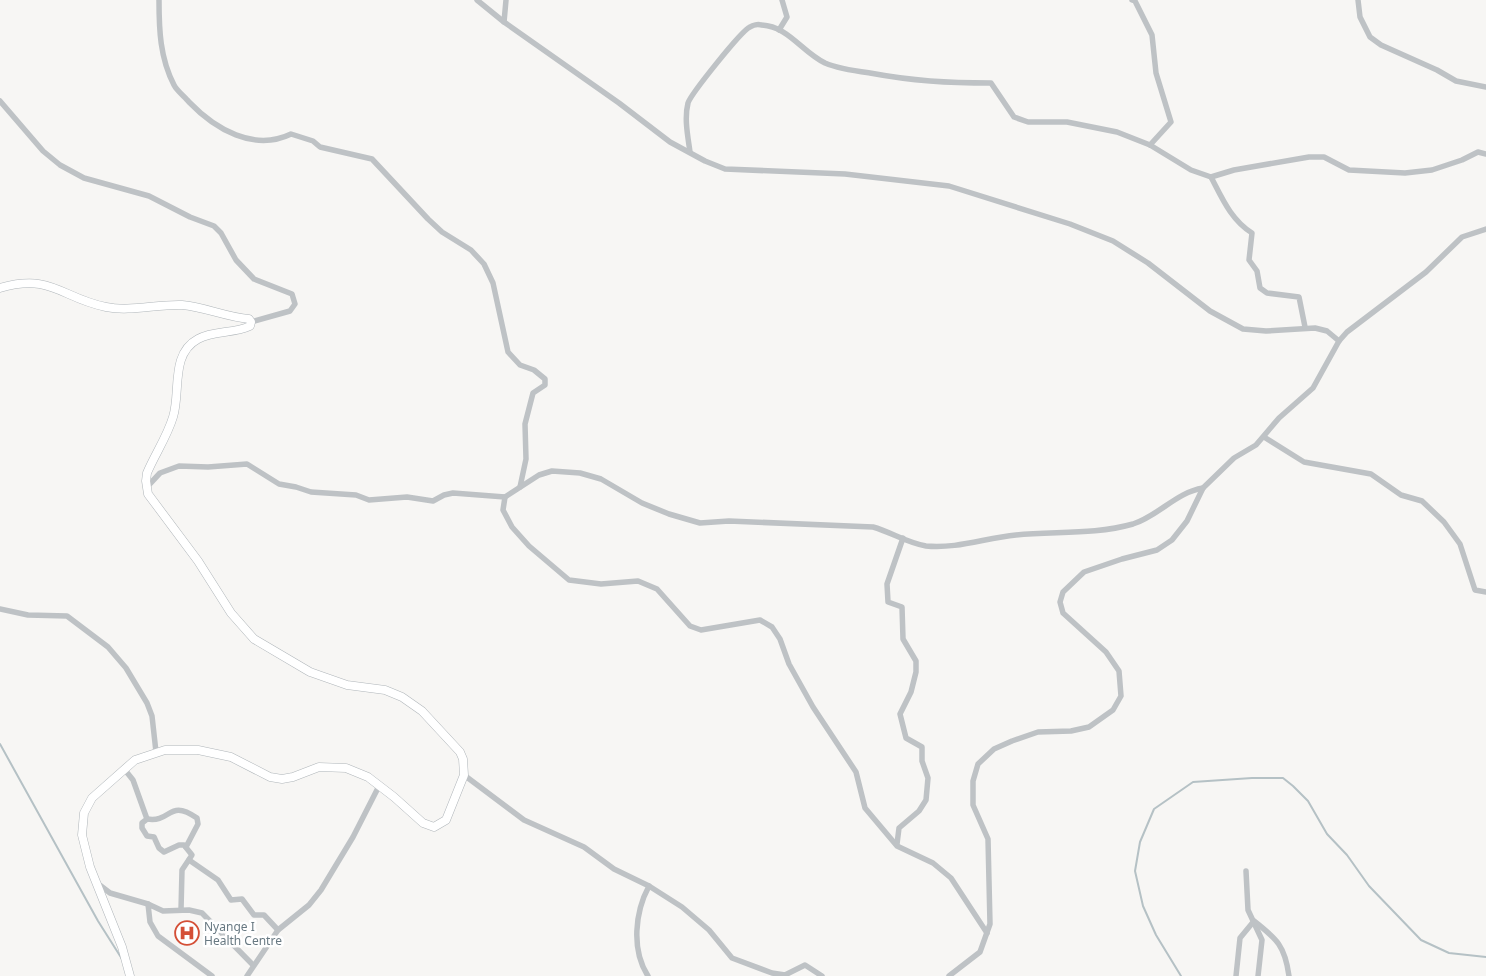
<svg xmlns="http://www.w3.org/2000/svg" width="1486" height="976" font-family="'Noto Sans',sans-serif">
<rect width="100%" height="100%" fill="#f7f6f4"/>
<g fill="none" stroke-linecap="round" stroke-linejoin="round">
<!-- stream -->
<g stroke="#b5c1c5" stroke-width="2">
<path d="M0,744L98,921L122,959"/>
<path d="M1181,976L1156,935L1143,906L1135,871L1140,842L1154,809L1193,782L1252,778H1283L1293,786L1308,801L1327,834L1347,855L1369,886L1421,940L1449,953L1486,957"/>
</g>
<!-- secondary casing -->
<g stroke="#b0b6ba" stroke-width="9">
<path id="secondary" d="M0,288C52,273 61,298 106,307C130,312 157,304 182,305C205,307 226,317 249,319L251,322L250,326C233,334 214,330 198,339C170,354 181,392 173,417C167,437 155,454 147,473L146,481L148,494L198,561L231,613L254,639L310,672L347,685L385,690L402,697L422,711L460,752L463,759L464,775L446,820L434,827L423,823L394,797L368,777L346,768L319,767L293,777L282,779L270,777L231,757L198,750H165L135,760L92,798L84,813L82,835L90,867L122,947L130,976"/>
</g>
<!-- minor -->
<g stroke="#bec2c5" stroke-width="5.5">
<path d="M159,0C159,30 160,58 174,85C177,91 185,97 189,102C215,129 254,152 291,134L313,141L320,147L372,159L428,219L442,232L471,250L484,264L493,283L508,352L520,365L534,370L545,379V385L533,393L525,424L526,459L520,487"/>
<path d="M477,0L504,22L619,103L670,142L705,161L725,169L845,174L949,186L1070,224L1113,241L1148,263L1210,311L1243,329L1266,331L1315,328L1327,331L1339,341"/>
<path d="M1132,0L1135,1L1152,35L1156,73L1171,122L1150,145"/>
<path d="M1358,0L1360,17L1370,37L1381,45L1437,70L1456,81L1486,87"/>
<path d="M504,22L506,0"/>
<path d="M779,30L787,17L782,0"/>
<path d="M0,101L43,151L60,165L84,178L149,196L190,217L214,226L221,233L236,260L254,279L292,294L295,304L290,311L251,322"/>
<path d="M690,152C688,137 684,119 688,103C691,94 741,31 750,27C753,25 758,24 761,25C788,26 802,52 825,63C839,69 855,71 870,73C913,81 947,83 991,83L1014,117L1028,122H1067L1117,132L1150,145L1191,170L1211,177L1234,170L1309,157H1324L1349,170L1405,173L1432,170L1462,160L1478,152L1486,154"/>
<path d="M1211,177C1222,198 1231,220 1252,233L1249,260L1257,271L1260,288L1267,293L1299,297L1305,327"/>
<path d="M1264,437L1304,462L1371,474L1401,495L1422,501L1444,522L1460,544L1475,590L1486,592"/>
<path d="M146,488L160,473L179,466L208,467L247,464L279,484L296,487L311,492L356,495L369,500L407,497L433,501L444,495L453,493L505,497L539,475L552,471L580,473L601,479L642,503L669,514L700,523L729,521L873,527C891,532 907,543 926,546C957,549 985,538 1016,535C1055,531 1094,535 1133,524C1158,516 1177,492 1203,488"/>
<path d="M505,497L503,510L512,527L529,546L569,580L601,584L638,581L657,589L690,626L701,630L760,620L772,627L780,639L789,664L813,707L856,772L865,808L897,846L933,863L951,878L987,933"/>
<path d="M0,609L28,615L67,616L108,647L126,668L147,703L152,716L156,752"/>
<path d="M125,770L133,780L147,819L142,823V828L147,836L154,837L159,848L164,852L179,845H184L192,855L182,870L181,910"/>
<path d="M464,775L524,820L584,847L614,869L649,886L682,907L709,930L732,958L772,973L785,975L805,965L822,976"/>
<path d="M147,819C172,823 168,798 197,818L198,824L186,847"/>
<path d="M897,844L899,828L919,811L926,800L928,778L922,761V747L906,738L900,714L911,692L916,672V661L903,639L902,607L888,602L887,584L903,538"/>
<path d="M189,860L218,880L231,900L242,899L254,915H264L278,930"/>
<path d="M1246,871L1248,910L1262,940L1258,976"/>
<path d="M97,883L110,893L148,904"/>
<path d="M212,976L158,936L150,922L148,904L163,911L189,910L202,913L253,965"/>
<path d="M247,976L278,930L309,905L321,890L353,837L379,786"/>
<path d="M648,976C631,950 635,912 649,886"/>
<path d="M949,976L980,952L990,924L988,839L973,805V781L978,764L994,749L1012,741L1038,732L1071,731L1089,727L1113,710L1121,696L1119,671L1106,652L1063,613L1060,602L1063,592L1084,572L1122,559L1157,550L1172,540L1187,521L1203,488L1234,458L1256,445L1279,418L1313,388L1339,341L1347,332L1426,272L1462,237L1486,229"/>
<path d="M1236,976L1240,938L1254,921C1277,939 1285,946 1289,976"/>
</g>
<!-- secondary -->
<use href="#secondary" stroke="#fff" stroke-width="8"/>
</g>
<!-- icons -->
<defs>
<g id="hospital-ring" transform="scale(1.25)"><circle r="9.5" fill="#fff" stroke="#d44f36" stroke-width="1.5"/><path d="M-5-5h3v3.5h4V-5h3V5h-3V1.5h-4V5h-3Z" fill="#d44f36"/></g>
</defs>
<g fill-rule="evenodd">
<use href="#hospital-ring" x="187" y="933"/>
</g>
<g text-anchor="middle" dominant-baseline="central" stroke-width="5" stroke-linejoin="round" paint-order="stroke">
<!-- poi labels -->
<g font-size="12" fill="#687982" stroke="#fff" text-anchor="start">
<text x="204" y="926">Nyange I<tspan x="204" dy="14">Health Centre</tspan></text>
</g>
</g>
</svg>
